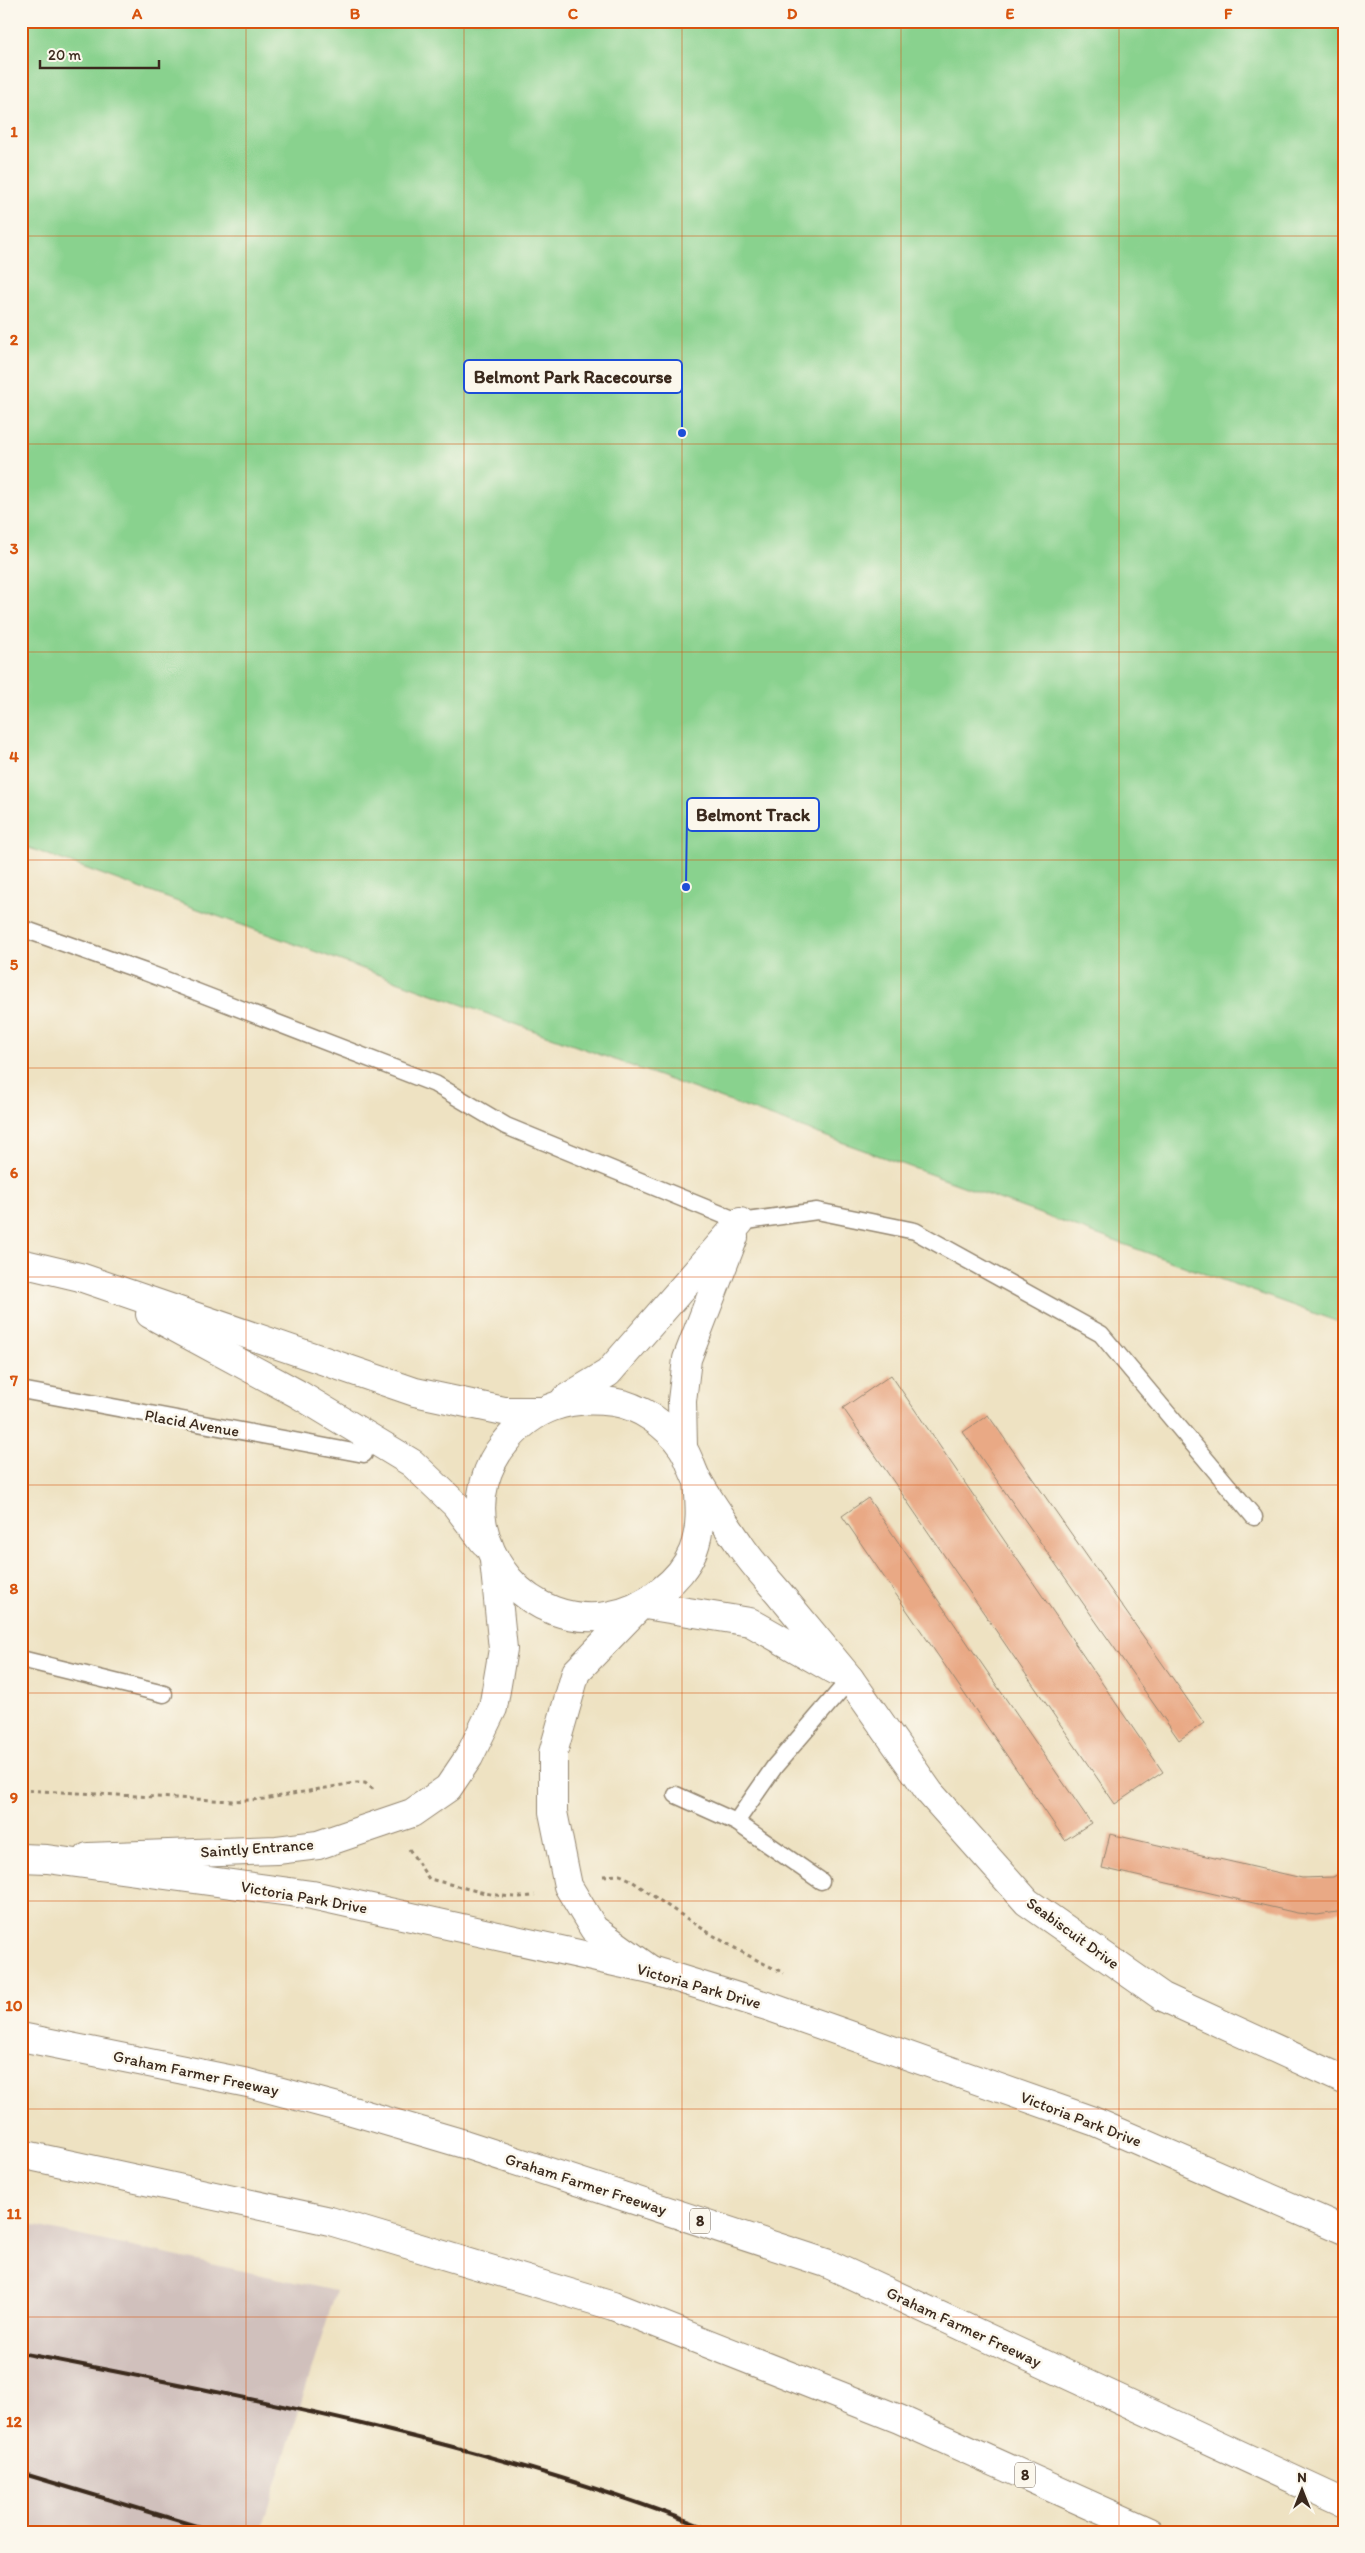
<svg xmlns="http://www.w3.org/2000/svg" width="1365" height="2553" font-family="Itim,sans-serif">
<rect width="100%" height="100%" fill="#fbf7ec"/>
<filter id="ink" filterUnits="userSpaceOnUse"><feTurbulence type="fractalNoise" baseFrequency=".02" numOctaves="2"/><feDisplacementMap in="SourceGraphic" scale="10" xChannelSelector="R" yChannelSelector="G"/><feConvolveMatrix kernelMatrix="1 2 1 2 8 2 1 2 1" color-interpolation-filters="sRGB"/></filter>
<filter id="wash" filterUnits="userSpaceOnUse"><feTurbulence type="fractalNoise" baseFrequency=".0096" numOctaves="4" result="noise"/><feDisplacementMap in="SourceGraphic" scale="20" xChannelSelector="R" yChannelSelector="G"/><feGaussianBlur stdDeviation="1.12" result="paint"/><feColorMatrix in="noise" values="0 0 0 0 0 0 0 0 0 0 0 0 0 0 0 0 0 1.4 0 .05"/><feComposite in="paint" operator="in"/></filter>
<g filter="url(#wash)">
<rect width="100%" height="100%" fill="#eee2c2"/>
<!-- industrial -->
<path fill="#d0c0bc" d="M21,2223L336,2291L261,2532H21Z"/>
<!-- green -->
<path fill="#89d28e" stroke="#627e56" d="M21,21H1344V1324L21,845Z"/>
<g id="blocks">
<!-- building -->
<g fill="#e9a985">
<path d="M891,1375L1163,1772L1115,1804L843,1408Z"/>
<path d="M988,1415L1204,1723L1179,1740L963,1432Z"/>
<path d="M868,1498L1091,1823L1065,1840L842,1516Z"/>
<path d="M1110,1834L1302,1878L1333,1877L1344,1871V1911L1317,1915L1297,1913L1102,1868Z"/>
</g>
</g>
</g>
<g filter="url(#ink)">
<use href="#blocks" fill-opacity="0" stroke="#948670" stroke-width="1"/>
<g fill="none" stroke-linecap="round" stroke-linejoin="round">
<!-- service casing -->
<g stroke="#948670" stroke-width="19">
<g id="service">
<path d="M21,928L145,972L435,1084L506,1126L740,1222L817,1211L915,1231L1101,1334L1254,1517"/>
<path d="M21,1390L364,1454"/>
<path d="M21,1659L164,1694"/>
<path d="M676,1795L736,1822L775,1766L850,1679"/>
<path d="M736,1822L821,1881"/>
</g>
</g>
<!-- minor casing -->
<g stroke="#948670" stroke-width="30">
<g id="minor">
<path d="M21,1263L80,1277L415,1392L504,1411H542"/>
<path d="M150,1314L298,1394L412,1463L455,1504L484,1542"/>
<path d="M565,1399L608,1373L740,1222"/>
<path d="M683,1447L682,1401L687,1359L734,1237"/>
<path d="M698,1481C700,1505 702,1528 693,1551C687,1566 674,1581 661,1591C594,1646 501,1610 483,1526C477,1498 486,1465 505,1443C533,1407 569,1396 613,1402C640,1406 667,1425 682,1447C689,1457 692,1471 698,1481C711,1504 728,1527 742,1548C753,1564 766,1578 778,1592C802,1621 826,1650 850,1679"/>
<path d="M645,1605L750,1622L834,1670"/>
<path d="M636,1610L576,1672L553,1753V1812L568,1886L594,1929L651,1970"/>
<path d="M88,1857L277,1850L318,1845L412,1813L448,1788L469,1757L493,1708L503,1649L494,1560"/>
</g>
</g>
<!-- tertiary casing -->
<g stroke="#948670" stroke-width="30">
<g id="tertiary">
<path d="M850,1679L930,1793L1027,1902L1163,1997L1344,2080"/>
<path d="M21,1858L47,1859L312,1895L651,1970L773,2008L1093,2121L1344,2230"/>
</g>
</g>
<!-- motorway casing -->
<g stroke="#948670" stroke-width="30">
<g id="motorway">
<path d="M21,2037L248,2083L349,2110L464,2144L826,2263L1344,2503"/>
<path d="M21,2154L330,2221L613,2306L899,2419L1150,2532"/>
</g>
</g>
<!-- path -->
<g stroke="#948670" stroke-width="3" stroke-dasharray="4 4" stroke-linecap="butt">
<path d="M21,1790L232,1801L264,1799L354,1783H365L374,1790"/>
<path d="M409,1849L429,1879C458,1885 506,1903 535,1895"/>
<path d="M603,1876L620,1875L629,1879C679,1914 728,1948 784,1973"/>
</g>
<!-- service -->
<use href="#service" stroke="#fff" stroke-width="16"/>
<!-- minor -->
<use href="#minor" stroke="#fff" stroke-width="28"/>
<!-- tertiary -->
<use href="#tertiary" stroke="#fff" stroke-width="28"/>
<!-- motorway -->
<use href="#motorway" stroke="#fff" stroke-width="28"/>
<!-- rail -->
<g stroke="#3b2a1e" stroke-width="4">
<path d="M21,2353C256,2399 493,2444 716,2532"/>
<path d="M21,2473L216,2532"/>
</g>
</g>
</g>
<!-- grid -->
<path fill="none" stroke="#d7540e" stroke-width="1" stroke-opacity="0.55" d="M246,21V2532M464,21V2532M682,21V2532M901,21V2532M1119,21V2532M21,236H1344M21,444H1344M21,652H1344M21,860H1344M21,1068H1344M21,1277H1344M21,1485H1344M21,1693H1344M21,1901H1344M21,2109H1344M21,2317H1344"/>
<g text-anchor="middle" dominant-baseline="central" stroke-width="5" stroke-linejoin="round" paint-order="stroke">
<!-- shield labels -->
<g fill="#fbf7ec" stroke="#75685c" stroke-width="1">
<rect x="690" y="2208.5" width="20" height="25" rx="4"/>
<rect x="1015" y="2462.5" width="20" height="25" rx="4"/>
</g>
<g font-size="15" font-weight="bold" fill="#3b2a1e">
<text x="700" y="2221">8</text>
<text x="1025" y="2475">8</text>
</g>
<!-- street labels -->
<g font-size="16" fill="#3b2a1e" stroke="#fbf7ec">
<text transform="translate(192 1423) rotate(10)">Placid Avenue</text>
<text transform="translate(257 1848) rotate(-4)">Saintly Entrance</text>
<text transform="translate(304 1897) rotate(10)">Victoria Park Drive</text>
<text transform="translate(1073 1933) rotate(36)">Seabiscuit Drive</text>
<text transform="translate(699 1986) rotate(16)">Victoria Park Drive</text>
<text transform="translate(196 2073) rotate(12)">Graham Farmer Freeway</text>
<text transform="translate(1081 2119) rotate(21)">Victoria Park Drive</text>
<text transform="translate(586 2184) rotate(18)">Graham Farmer Freeway</text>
<text transform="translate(964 2327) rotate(25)">Graham Farmer Freeway</text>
</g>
</g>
<!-- callouts -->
<path fill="none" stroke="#1d4ed8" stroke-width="2" d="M682 433L682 377M686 887L687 815"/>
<g fill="#1d4ed8" stroke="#fbf7ec" stroke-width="2">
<circle cx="682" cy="433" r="5"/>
<circle cx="686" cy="887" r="5"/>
</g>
<g fill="#fbf7ec" stroke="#1d4ed8" stroke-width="2">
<rect x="464" y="360" width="218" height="33" rx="5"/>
<rect x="687" y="798" width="132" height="33" rx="5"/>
</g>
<g font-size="18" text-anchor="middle" font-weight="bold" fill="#3b2a1e">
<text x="573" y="383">Belmont Park Racecourse</text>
<text x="753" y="821">Belmont Track</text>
</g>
<!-- margin -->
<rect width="1365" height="2553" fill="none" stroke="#fbf7ec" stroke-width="55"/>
<!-- north arrow -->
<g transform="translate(1302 2490)" stroke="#fbf7ec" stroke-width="4" paint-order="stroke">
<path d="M0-4L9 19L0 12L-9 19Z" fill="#3b2a1e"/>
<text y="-8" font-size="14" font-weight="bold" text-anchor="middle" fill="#3b2a1e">N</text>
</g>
<!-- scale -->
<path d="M40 60v8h119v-8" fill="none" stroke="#3b2a1e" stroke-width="2.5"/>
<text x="48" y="60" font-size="15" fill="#3b2a1e" stroke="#fbf7ec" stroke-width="4" paint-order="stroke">20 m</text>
<rect x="28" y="28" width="1310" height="2498" fill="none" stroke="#d7540e" stroke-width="2"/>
<g font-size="16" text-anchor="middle" font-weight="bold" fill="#d7540e">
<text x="137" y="19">A</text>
<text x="355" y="19">B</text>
<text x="573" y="19">C</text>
<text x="792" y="19">D</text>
<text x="1010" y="19">E</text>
<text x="1228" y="19">F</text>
<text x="14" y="137">1</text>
<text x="14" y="345">2</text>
<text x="14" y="554">3</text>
<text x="14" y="762">4</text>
<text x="14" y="970">5</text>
<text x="14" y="1178">6</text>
<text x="14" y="1386">7</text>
<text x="14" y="1594">8</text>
<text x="14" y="1803">9</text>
<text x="14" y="2011">10</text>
<text x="14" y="2219">11</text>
<text x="14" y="2427">12</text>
</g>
</svg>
